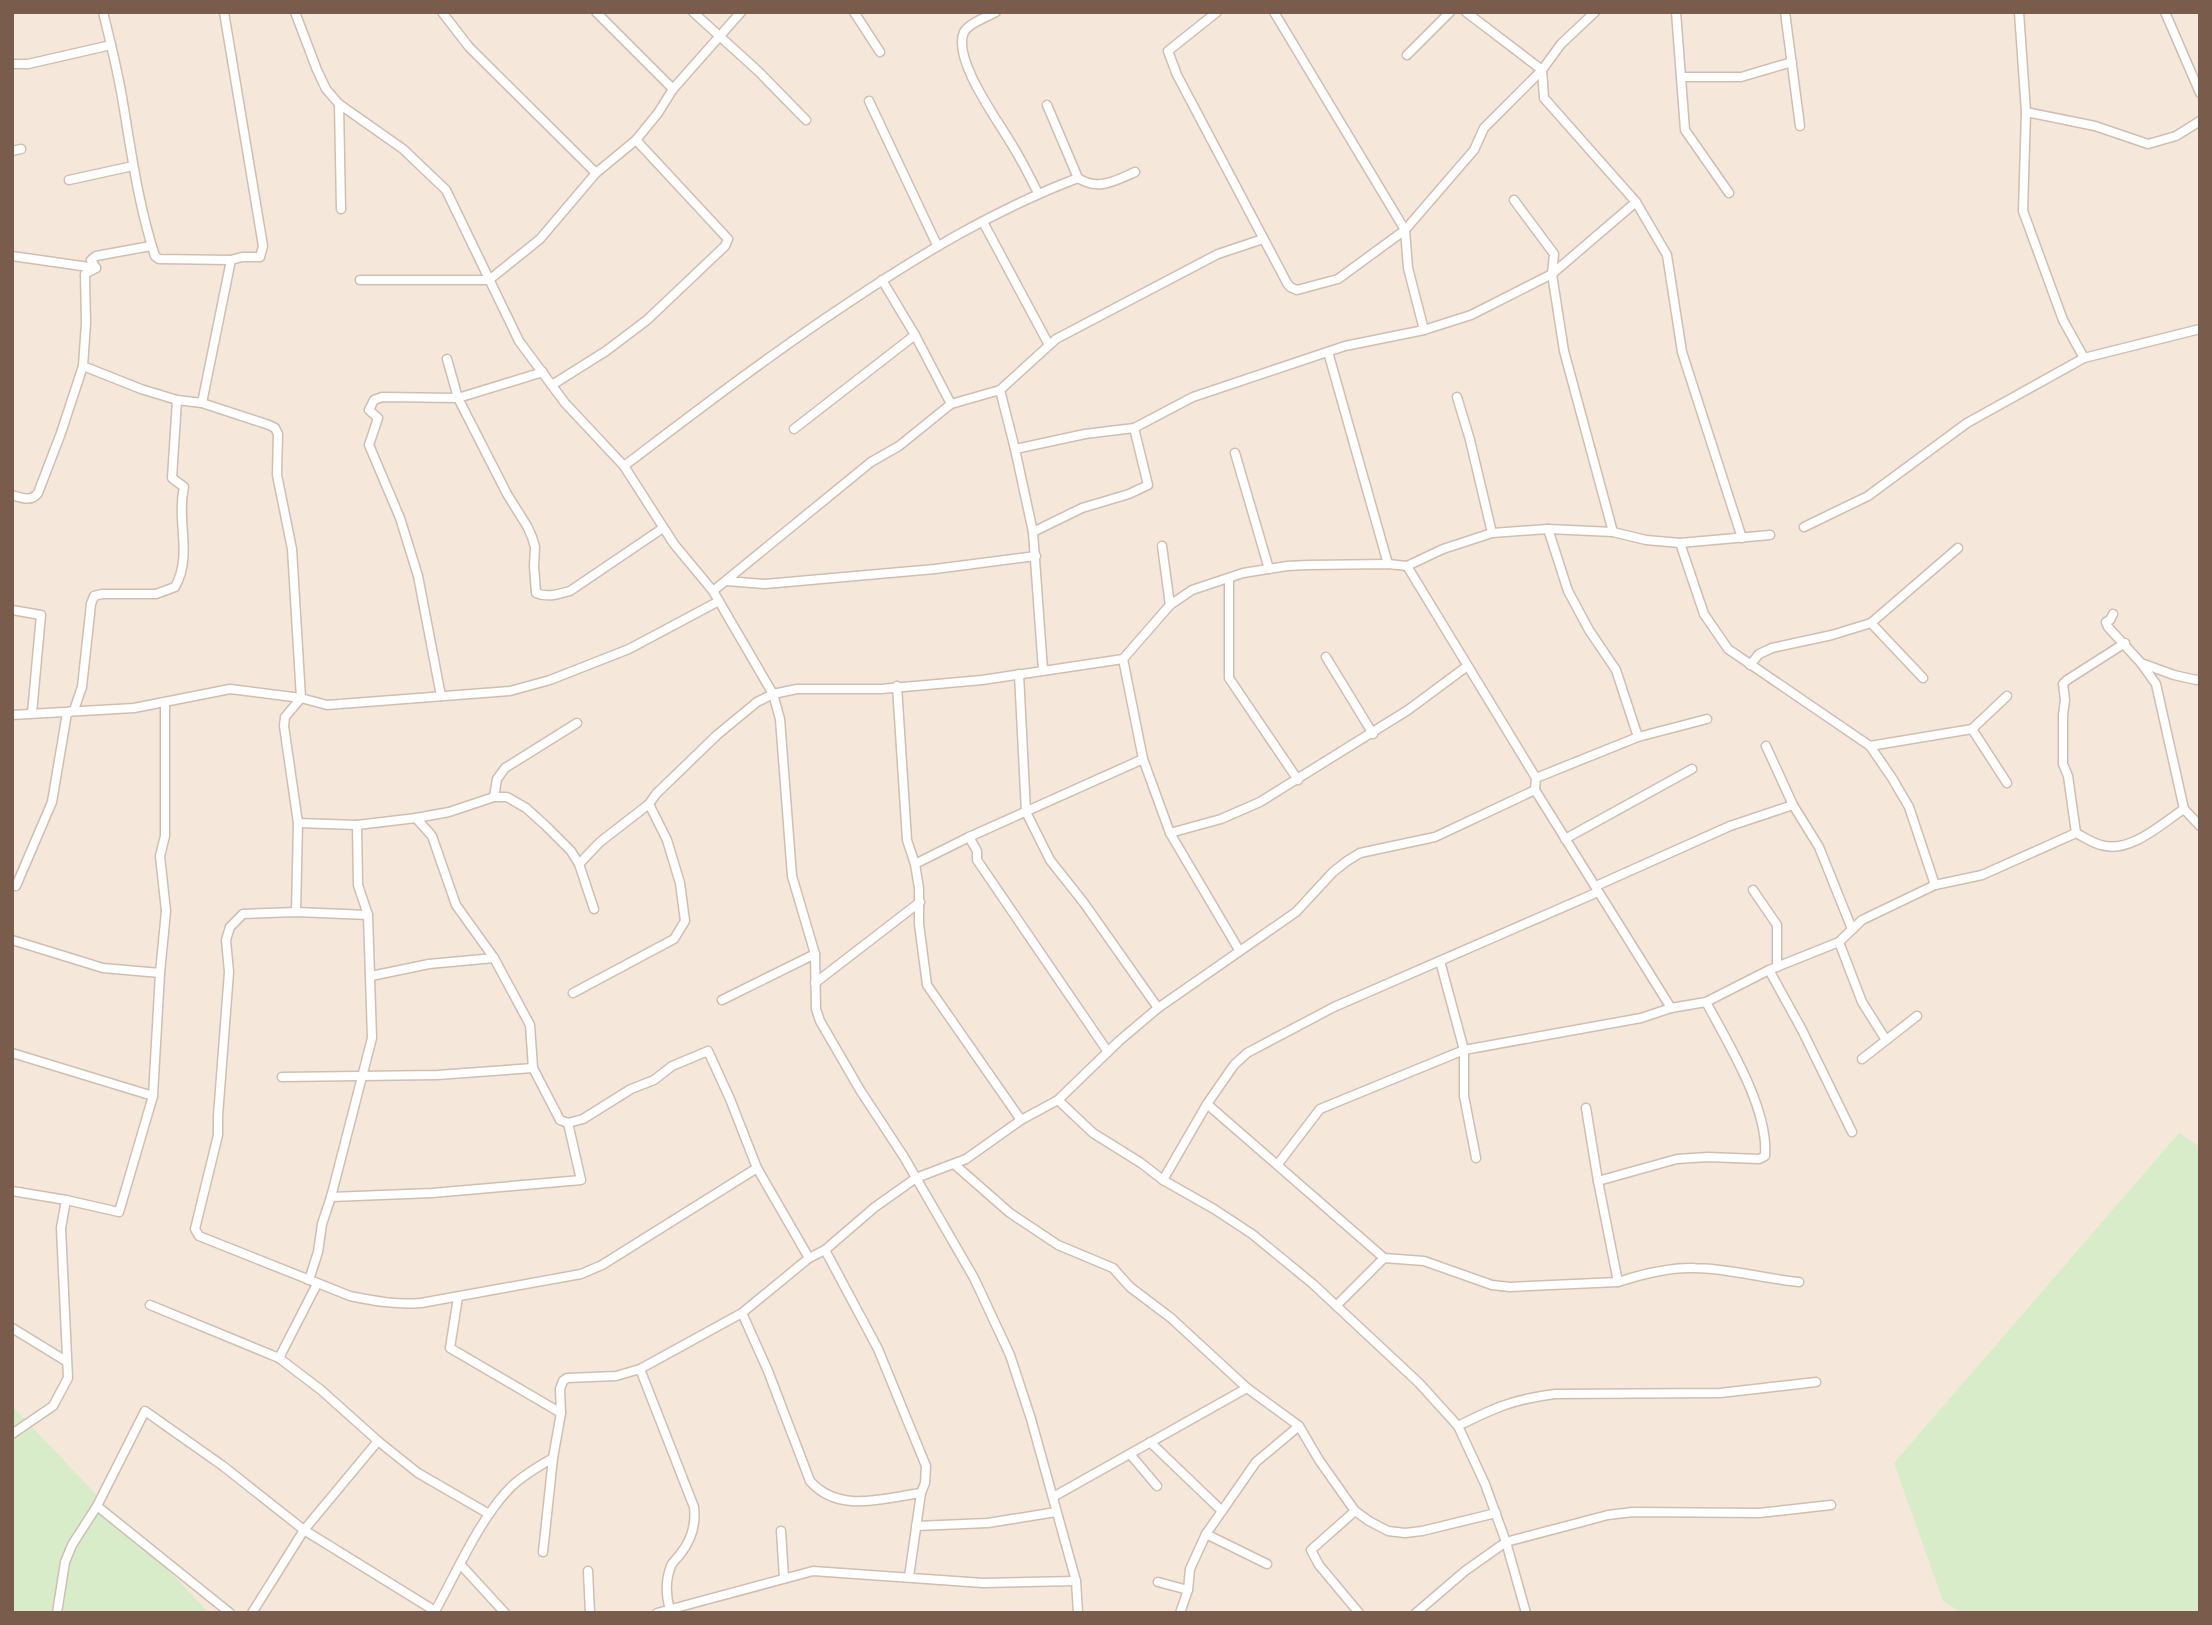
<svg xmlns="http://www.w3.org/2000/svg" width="2212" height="1625" font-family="Cabin,sans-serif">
<rect width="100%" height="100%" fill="#fdf6ec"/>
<!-- residential -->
<rect fill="#f5e8da" x="12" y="12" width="2188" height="1601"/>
<!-- green -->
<g fill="#d8ecc9">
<path d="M2179,1133L2200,1147V1613H1962L1943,1601L1894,1463Z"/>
<path d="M12,1406L209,1613H12Z"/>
</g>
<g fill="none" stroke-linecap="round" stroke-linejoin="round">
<!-- street casing -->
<g stroke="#d1beb0" stroke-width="11">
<g id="street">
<path d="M103,12C110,40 117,68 122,97C131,150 138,204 155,256L159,259L231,260L242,257H260L263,246L224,12"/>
<path d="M295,12L317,70L326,89L339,104L403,149L446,190L519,341L565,403L624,466L674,544L713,591L773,694L780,719L792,876L815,954L816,1009L820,1021L860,1090L904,1157L974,1278L1010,1355L1031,1419L1076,1581L1078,1613"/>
<path d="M442,12L469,47L596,173"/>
<path d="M596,12L673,89"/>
<path d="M693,12L758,71L806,120"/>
<path d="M854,12L880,52"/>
<path d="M996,12C987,17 969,23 964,32C952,58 996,118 1009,140C1020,157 1029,175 1038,193"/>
<path d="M1217,12L1168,51L1177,75L1287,283L1290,287L1297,290L1338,279L1405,230L1474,150L1484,128L1542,70L1561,44L1595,12"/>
<path d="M1274,12L1405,230L1408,268L1424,330"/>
<path d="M1466,12L1542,70L1544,98L1636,202L1667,255L1682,352L1742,538"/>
<path d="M1676,12L1685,130L1729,193"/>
<path d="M1785,12L1800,126"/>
<path d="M2019,12L2026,112L2023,211L2063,320L2084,358"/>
<path d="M2165,12L2200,93"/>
<path d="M1407,55L1450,12"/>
<path d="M12,64H28L111,45"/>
<path d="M1682,77H1741L1792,62"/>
<path d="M869,101L937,245"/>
<path d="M339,104L341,209"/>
<path d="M1047,105L1078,178"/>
<path d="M2026,112L2095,126L2148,144L2176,136L2200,121"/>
<path d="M12,151L21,149"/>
<path d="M69,180L133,166"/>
<path d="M1514,200L1554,254L1552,274L1564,351L1613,532"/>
<path d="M983,222L1049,345"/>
<path d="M12,256L96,268"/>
<path d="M360,280H489L540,239L596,173L636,140L658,113L673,89L741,12"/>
<path d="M882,280L915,335L951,404"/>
<path d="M1328,352L1388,564"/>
<path d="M447,359L458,398L507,494L527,526L532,537L535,547L534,566L536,593C547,598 559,594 570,591L663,528"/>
<path d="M83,366L141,389L177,400L202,403L269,425L275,428L278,434L277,475L292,549L301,698L285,717L284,726L298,823L296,912"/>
<path d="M552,385L606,351L647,320L725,246L728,239L636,140"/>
<path d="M1000,390L1015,449L1033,532L1043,670"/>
<path d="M1457,397L1470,440L1492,533"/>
<path d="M202,403L231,260"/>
<path d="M794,429L915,335"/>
<path d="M1015,449L1085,434L1134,428"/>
<path d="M1235,453L1269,569"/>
<path d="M624,466C698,410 771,354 848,303C921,254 996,209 1078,178C1098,191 1115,181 1135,172"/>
<path d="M12,495C22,498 31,502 38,493L61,433L83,366L86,323L85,274L96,268L91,260L96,256L151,246"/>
<path d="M1804,527L1868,496L1967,423L2084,358L2200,329"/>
<path d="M1548,529L1568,591L1589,630L1616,670L1638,737"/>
<path d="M1033,532L1082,508L1129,494L1148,485L1134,428L1193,397L1345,346L1424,330L1471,315L1552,274L1636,202"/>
<path d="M1680,543L1704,614L1728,649L1870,746L1892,778L1909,807L1935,885"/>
<path d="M1162,546L1170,605"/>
<path d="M1407,566L1536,778L1535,790L1671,1008"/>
<path d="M1229,579V678L1298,780"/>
<path d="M726,581L765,584L935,569L1036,556"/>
<path d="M713,591L871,462L899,446L951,404L1000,390L1056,339L1218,254L1263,239"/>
<path d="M12,610L41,615L32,713"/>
<path d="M2113,614L2110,620L2106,622L2108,627L2141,663L2174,675L2196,680L2200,679"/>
<path d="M1871,623L1923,678"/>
<path d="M1326,657L1373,734"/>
<path d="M1123,659L1143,759L1170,833L1239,950"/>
<path d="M2141,663L2156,684L2184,809L2200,826"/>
<path d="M1750,665L1759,654L1772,648L1832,635L1871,623L1958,548"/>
<path d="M1019,674L1026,812L1050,860L1084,903L1158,1008"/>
<path d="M897,686L907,840L915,864L919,888V924L927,985L1021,1120"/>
<path d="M441,696L418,576L400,518L369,445L378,418L369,410L374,400L382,397L458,398L543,372"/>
<path d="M12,715L134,708L230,689L301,698L327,705L510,691L550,680L629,649L719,601"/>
<path d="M1972,729L2007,783"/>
<path d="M1766,746L1793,805L1819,847L1852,929"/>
<path d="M1870,746L1972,729L2007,696"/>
<path d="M1536,778L1638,737L1707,719"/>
<path d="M494,797L497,779L505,768L577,723"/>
<path d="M416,818L432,836L456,905L494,958L530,1025L533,1068L560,1120L568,1123L583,1119L631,1089L654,1080L672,1066L708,1051L730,1099L757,1168L809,1258"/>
<path d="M298,823L357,825L416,818L449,812L494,797H507L526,808L546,826L571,851L579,864L600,842L649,804L656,794L717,735L757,702L773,694L797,689H881L982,680L1123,659L1170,605L1192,590L1243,573L1287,566L1308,565L1388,564L1407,566L1443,549L1492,533L1548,529L1613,532L1646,540L1680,543L1770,535"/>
<path d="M1170,833L1221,819L1260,802L1408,710L1466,667"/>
<path d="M2076,833L2068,776L2063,764V715L2065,700L2063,684L2067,680L2125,643"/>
<path d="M969,837L977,851V860L1108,1052"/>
<path d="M1565,839L1692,769"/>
<path d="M579,864L594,909"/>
<path d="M915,864L969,837L1143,759"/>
<path d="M16,886L52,802L67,713L74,710L82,687L91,604L94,596L102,594H156L175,587C193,555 176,521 184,487L172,478L177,400"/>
<path d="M1596,886L1730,826L1793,805"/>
<path d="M1753,890L1777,925V967"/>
<path d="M368,915L296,912L243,914L230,927L226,940L229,972L218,1116V1135L195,1229L199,1236L350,1296C374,1301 397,1305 421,1303L581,1274L602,1265L757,1168"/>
<path d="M12,940L103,968L160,973"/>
<path d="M1839,942L1862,1002L1886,1040"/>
<path d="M1440,961L1464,1050V1096L1476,1158"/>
<path d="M1769,970L1802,1030L1852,1132"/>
<path d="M371,976L429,964L494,958"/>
<path d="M815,983L920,902"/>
<path d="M573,993L674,939L685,921L680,883L667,840L649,804"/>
<path d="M722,1000L815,954"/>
<path d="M12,1053L153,1096"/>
<path d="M1862,1059L1917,1016"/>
<path d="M282,1077L437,1075L533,1068"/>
<path d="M1058,1100L1093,1133L1141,1163L1163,1180L1214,1209L1252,1234L1313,1284L1419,1383L1458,1426L1485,1484L1506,1542L1526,1613"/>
<path d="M1207,1104L1384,1258"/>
<path d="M1586,1108L1598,1181L1618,1282"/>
<path d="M954,1164L1010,1213L1058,1245L1113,1268L1130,1287L1171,1318L1247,1388L1299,1426L1319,1460L1355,1511L1369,1521L1388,1531L1405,1533L1422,1531L1496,1513"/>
<path d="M1278,1164L1320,1109L1464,1050L1641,1018L1671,1008L1706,1002L1769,970L1839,942L1862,920L1935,885L1982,875L2076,833C2084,837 2092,843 2101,845C2130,854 2161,824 2184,809"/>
<path d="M1163,1180L1207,1104L1234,1065L1247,1053L1334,1007L1598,892"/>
<path d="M1598,1181L1677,1159L1708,1157L1759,1159L1765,1156C1769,1109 1728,1043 1706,1002"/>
<path d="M12,1191L66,1200L61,1228L68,1378L53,1406L12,1434"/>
<path d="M331,1197L432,1193L581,1180L568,1123"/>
<path d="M66,1200L119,1212L153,1096L160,973L166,911L160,856L165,836V702"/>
<path d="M309,1280L318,1252L322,1224L331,1197L372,1038L368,915L358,885L357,825"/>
<path d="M458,1297L450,1348L561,1413"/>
<path d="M150,1305L279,1358L321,1390L378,1441L418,1473L489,1514"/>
<path d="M1337,1305L1384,1258L1424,1261L1492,1285L1510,1287L1618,1282C1642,1274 1670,1267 1695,1268C1727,1268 1766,1279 1799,1282"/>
<path d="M742,1313L768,1371L810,1481C839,1514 883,1498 921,1493L925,1483L926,1466L878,1349L825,1250"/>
<path d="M12,1328L66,1361"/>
<path d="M279,1358L317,1284"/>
<path d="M640,1369L694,1507C696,1524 692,1539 681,1553C678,1558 673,1561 671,1566C665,1581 666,1596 670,1610"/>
<path d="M1458,1426C1494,1408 1514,1399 1555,1394L1720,1393L1816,1382"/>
<path d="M1150,1442L1222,1511"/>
<path d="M1130,1454L1157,1486"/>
<path d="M1053,1497L1247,1388"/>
<path d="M97,1506L230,1613"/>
<path d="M1355,1511L1311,1550L1319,1565L1359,1613"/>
<path d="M916,1526L988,1523L1056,1512"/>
<path d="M781,1531L784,1578"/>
<path d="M1206,1534L1267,1564"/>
<path d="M543,1552L553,1458"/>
<path d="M461,1565L505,1613"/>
<path d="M588,1571L590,1613"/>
<path d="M909,1577L921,1493"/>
<path d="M1158,1582L1188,1590"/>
<path d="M57,1613L65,1562L72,1545L97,1506L145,1411L223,1466L304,1530L435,1611"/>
<path d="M252,1613L304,1530L378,1441"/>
<path d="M434,1613C457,1572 480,1517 513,1485C525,1474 539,1466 553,1458L561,1413L560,1389L563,1381L567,1378L616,1376L640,1369L742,1313L809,1258L825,1250L875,1207L916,1178L966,1159L1021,1120L1058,1100L1119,1041L1158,1008L1296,912L1333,872L1347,861L1360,853L1435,837L1535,790"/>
<path d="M657,1613L813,1571L983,1583L1076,1581"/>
<path d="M1180,1613L1188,1590L1190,1569L1206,1534L1256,1462L1299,1426"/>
<path d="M1416,1613L1465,1571L1506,1542L1608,1515L1633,1512L1759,1513L1831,1505"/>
</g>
</g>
<!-- street -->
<use href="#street" stroke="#fff" stroke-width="8"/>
</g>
<!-- border -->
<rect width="2212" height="1625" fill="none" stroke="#7a5c4d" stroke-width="28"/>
</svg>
